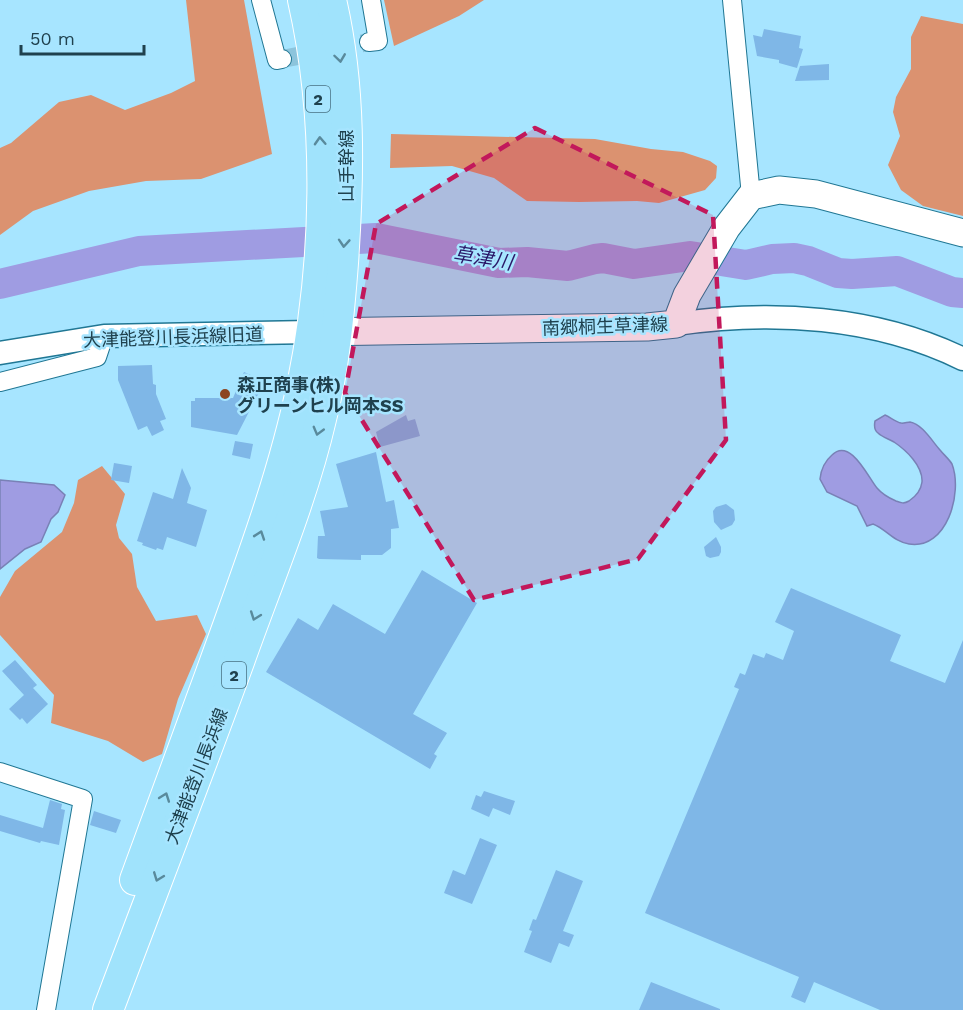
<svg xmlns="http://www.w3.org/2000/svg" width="963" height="1010" font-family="'Work Sans','Noto Sans JP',sans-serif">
<rect width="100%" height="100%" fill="#a7e5ff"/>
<!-- forest -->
<g fill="#db9270">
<path d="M186,0H244L272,154L201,179L146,181L89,191L33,211L0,235V148L11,143L59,102L91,95L125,110L171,93L195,81Z"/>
<path d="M384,0H484L459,16L394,46Z"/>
<path d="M921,16L963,24V216L923,206L901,190L888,165L900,136L893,112L896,97L911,69V37Z"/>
<path d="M391,134L595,139L651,149L683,152L710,161L717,166L716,178L705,190L659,203L637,201L579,202L527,201L494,178L452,166L390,168Z"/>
<path d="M102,466L125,494L116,525L119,538L132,554L137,587L156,621L197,615L206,634L178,699L162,754L143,762L108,741L51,723L54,695L0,635V597L15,571L62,532L74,503L78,480Z"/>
</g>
<!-- water -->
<g fill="#9f9ce2" stroke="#7981b6" stroke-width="1.5">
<path d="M885,415C890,417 896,422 901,423C902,424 908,422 910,422C922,424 932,441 940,450C944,455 949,459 952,464C963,493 947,550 909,544C894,542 886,529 873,524L867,526L857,506L827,492L820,479C821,469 825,461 832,455C850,437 868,477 877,488C882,494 889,498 896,501C901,503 904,504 909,501C915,497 921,490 922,482C923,466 906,450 894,442C889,439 882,437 878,433C874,430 874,426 875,421Z"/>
<path d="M0,480L54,485L65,495L58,512L51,519L41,542L25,549L0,569Z"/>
</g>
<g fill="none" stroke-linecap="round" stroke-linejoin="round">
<!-- river -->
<path stroke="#9f9ce2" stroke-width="30" d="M0,284L139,251L376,238L499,263L527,262L568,266L595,259L603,258L634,264L690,256L746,265L772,259L794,258L808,261L838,273L852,274L897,271L952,292L963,293"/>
</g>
<!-- building -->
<g fill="#7fb7e7">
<path d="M764,29L801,36L799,48L803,49L797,68L779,63V60L757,56L753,35L762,37Z"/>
<path d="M829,64V80L795,81L800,66Z"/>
<path d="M152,365L153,384L156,385V394L166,419L160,421L164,430L152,436L147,426L138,430L118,380V366Z"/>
<path d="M244,372L265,381L237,435L191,427V401H195V398H233Z"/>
<path d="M406,415L408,421L415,419L420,436L380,447L376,432Z"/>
<path d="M235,441L253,444L250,459L232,455Z"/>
<path d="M376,452L386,502L394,500L399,528L391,529V548L382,555H361V560L319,559L317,558L318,536H325L320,511L348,507L336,464Z"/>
<path d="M114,463L132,466L129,483L111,480Z"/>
<path d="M182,468L191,488L187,503L207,510L196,547L167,537L163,550L157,548L156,550L142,545L143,543L137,541L153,492L173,499Z"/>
<path d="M726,504L734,510L735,520L732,525L721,530L714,522L713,511L716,507Z"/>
<path d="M716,537L721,547V552L719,556L710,558L706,556L704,547Z"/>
<path d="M422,570L477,603L413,714L447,733L434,754L437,756L430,769L266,672L298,618L318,630L333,604L385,634Z"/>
<path d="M791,588L901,635L890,661L945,683L963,640V1010H880L814,982L805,1003L791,997L799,977L645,913L739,689L734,687L740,673L745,675L753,654L764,658L766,653L783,660L794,631L775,622Z"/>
<path d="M15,660L37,685L33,688L48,704L27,724L22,718L20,720L9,709L24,695L2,671Z"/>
<path d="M484,791L515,801L510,815L493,808L489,817L471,809L476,795L481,797Z"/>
<path d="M50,800L62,804L61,809L65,810L59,845L41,841L40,843L0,831V815L43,828Z"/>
<path d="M94,811L121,820L116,833L90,825Z"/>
<path d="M480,838L497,845L472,904L444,893L453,870L465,875Z"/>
<path d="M556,870L583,881L563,931L574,935L569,947L559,943L551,963L524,952L532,931L529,930L533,919L536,920Z"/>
<path d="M651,982L720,1009V1010H639Z"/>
</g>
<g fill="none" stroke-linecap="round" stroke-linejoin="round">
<!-- minor-tunnel -->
<path stroke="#8cc4dc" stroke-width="18" stroke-dasharray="18 9" stroke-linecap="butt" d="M282,59L369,42"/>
<!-- minor casing -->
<g stroke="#207794" stroke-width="20">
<g id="minor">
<path d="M261,0L277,60L282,59"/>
<path d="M732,0L751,196"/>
<path d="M369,42L378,41L371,0"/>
<path d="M0,382L97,357L104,336"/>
<path d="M0,772L83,799L46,1010"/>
</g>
</g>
<!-- tertiary casing -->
<g stroke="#207794" stroke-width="25">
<g id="tertiary">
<path d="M676,324C772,310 875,316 963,359"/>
<path d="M0,353L104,336L311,332"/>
</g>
</g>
<!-- secondary casing -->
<g stroke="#207794" stroke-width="29">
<path id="secondary" d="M315,332L647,327L676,324L687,295L727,227L751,196L779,190L816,194L963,233"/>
</g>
<!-- primary casing -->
<g stroke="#fff" stroke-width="32">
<g id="primary">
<path d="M135,880C166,795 198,709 229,623C257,545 285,467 302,386C327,264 331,123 303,0"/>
<path d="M108,1010C152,893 197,777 240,659C268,580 302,501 321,419C334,368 339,315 343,263C349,175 351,86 331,0"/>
</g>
</g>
<!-- minor -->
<use href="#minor" stroke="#fff" stroke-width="18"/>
<!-- tertiary -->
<use href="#tertiary" stroke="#fff" stroke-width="22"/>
<!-- secondary -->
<use href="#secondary" stroke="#fff" stroke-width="27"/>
<!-- primary -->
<use href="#primary" stroke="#a0e3fc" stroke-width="30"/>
</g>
<!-- one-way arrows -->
<defs><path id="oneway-chevron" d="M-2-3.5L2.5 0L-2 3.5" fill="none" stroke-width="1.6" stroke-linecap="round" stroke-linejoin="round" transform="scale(1.5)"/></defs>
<g stroke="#598a9c">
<use href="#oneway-chevron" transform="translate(340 58) rotate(82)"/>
<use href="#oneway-chevron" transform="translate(320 141) rotate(-93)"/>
<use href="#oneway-chevron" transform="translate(344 243) rotate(94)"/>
<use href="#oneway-chevron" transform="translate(318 431) rotate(105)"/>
<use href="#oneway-chevron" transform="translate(260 535) rotate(-71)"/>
<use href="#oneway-chevron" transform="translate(255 616) rotate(110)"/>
<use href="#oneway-chevron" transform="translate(165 797) rotate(-70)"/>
<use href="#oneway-chevron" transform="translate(158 877) rotate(111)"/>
</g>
<!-- marked area -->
<path fill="#c2185b" fill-opacity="0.2" stroke="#c2185b" stroke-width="4.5" stroke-dasharray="12 8" stroke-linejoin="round" d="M535,128L713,215L726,440L638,559L474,600L345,393L376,224Z"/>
<!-- markers -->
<circle fill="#8c4521" stroke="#a7e5ff" stroke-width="2" cx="225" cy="394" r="6"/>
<g text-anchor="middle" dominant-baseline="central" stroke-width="5" stroke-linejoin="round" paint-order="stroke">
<!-- shield labels -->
<g fill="#a7e5ff" stroke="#487283" stroke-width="1.5">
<rect x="306" y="86" width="24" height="26" rx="4.5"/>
<rect x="222" y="662" width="24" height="26" rx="4.5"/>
</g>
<g font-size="16" font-weight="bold" fill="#1f414e">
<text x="318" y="99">2</text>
<text x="234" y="675">2</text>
</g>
<!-- street labels -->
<g font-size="18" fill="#1f414e" stroke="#a7e5ff">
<text transform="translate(346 166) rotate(-90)">山手幹線</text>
<text transform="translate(605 326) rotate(-2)">南郷桐生草津線</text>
<text transform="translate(173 337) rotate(-2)">大津能登川長浜線旧道</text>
<text transform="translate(196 776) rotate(-69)">大津能登川長浜線</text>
</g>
<!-- poi labels -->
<g font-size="18" font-weight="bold" fill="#1f414e" stroke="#a7e5ff" text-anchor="start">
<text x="237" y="384">森正商事(株)<tspan x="237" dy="21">グリーンヒル岡本SS</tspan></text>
</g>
<!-- water labels -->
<g font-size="20" font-style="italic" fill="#2a1868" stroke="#a7e5ff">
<text transform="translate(483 258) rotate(9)">草津川</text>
</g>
</g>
<!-- scale -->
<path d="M21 45v9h123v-9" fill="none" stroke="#1f414e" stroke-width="3"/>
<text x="30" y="45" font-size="18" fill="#1f414e" stroke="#a7e5ff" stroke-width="4.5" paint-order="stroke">50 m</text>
</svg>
